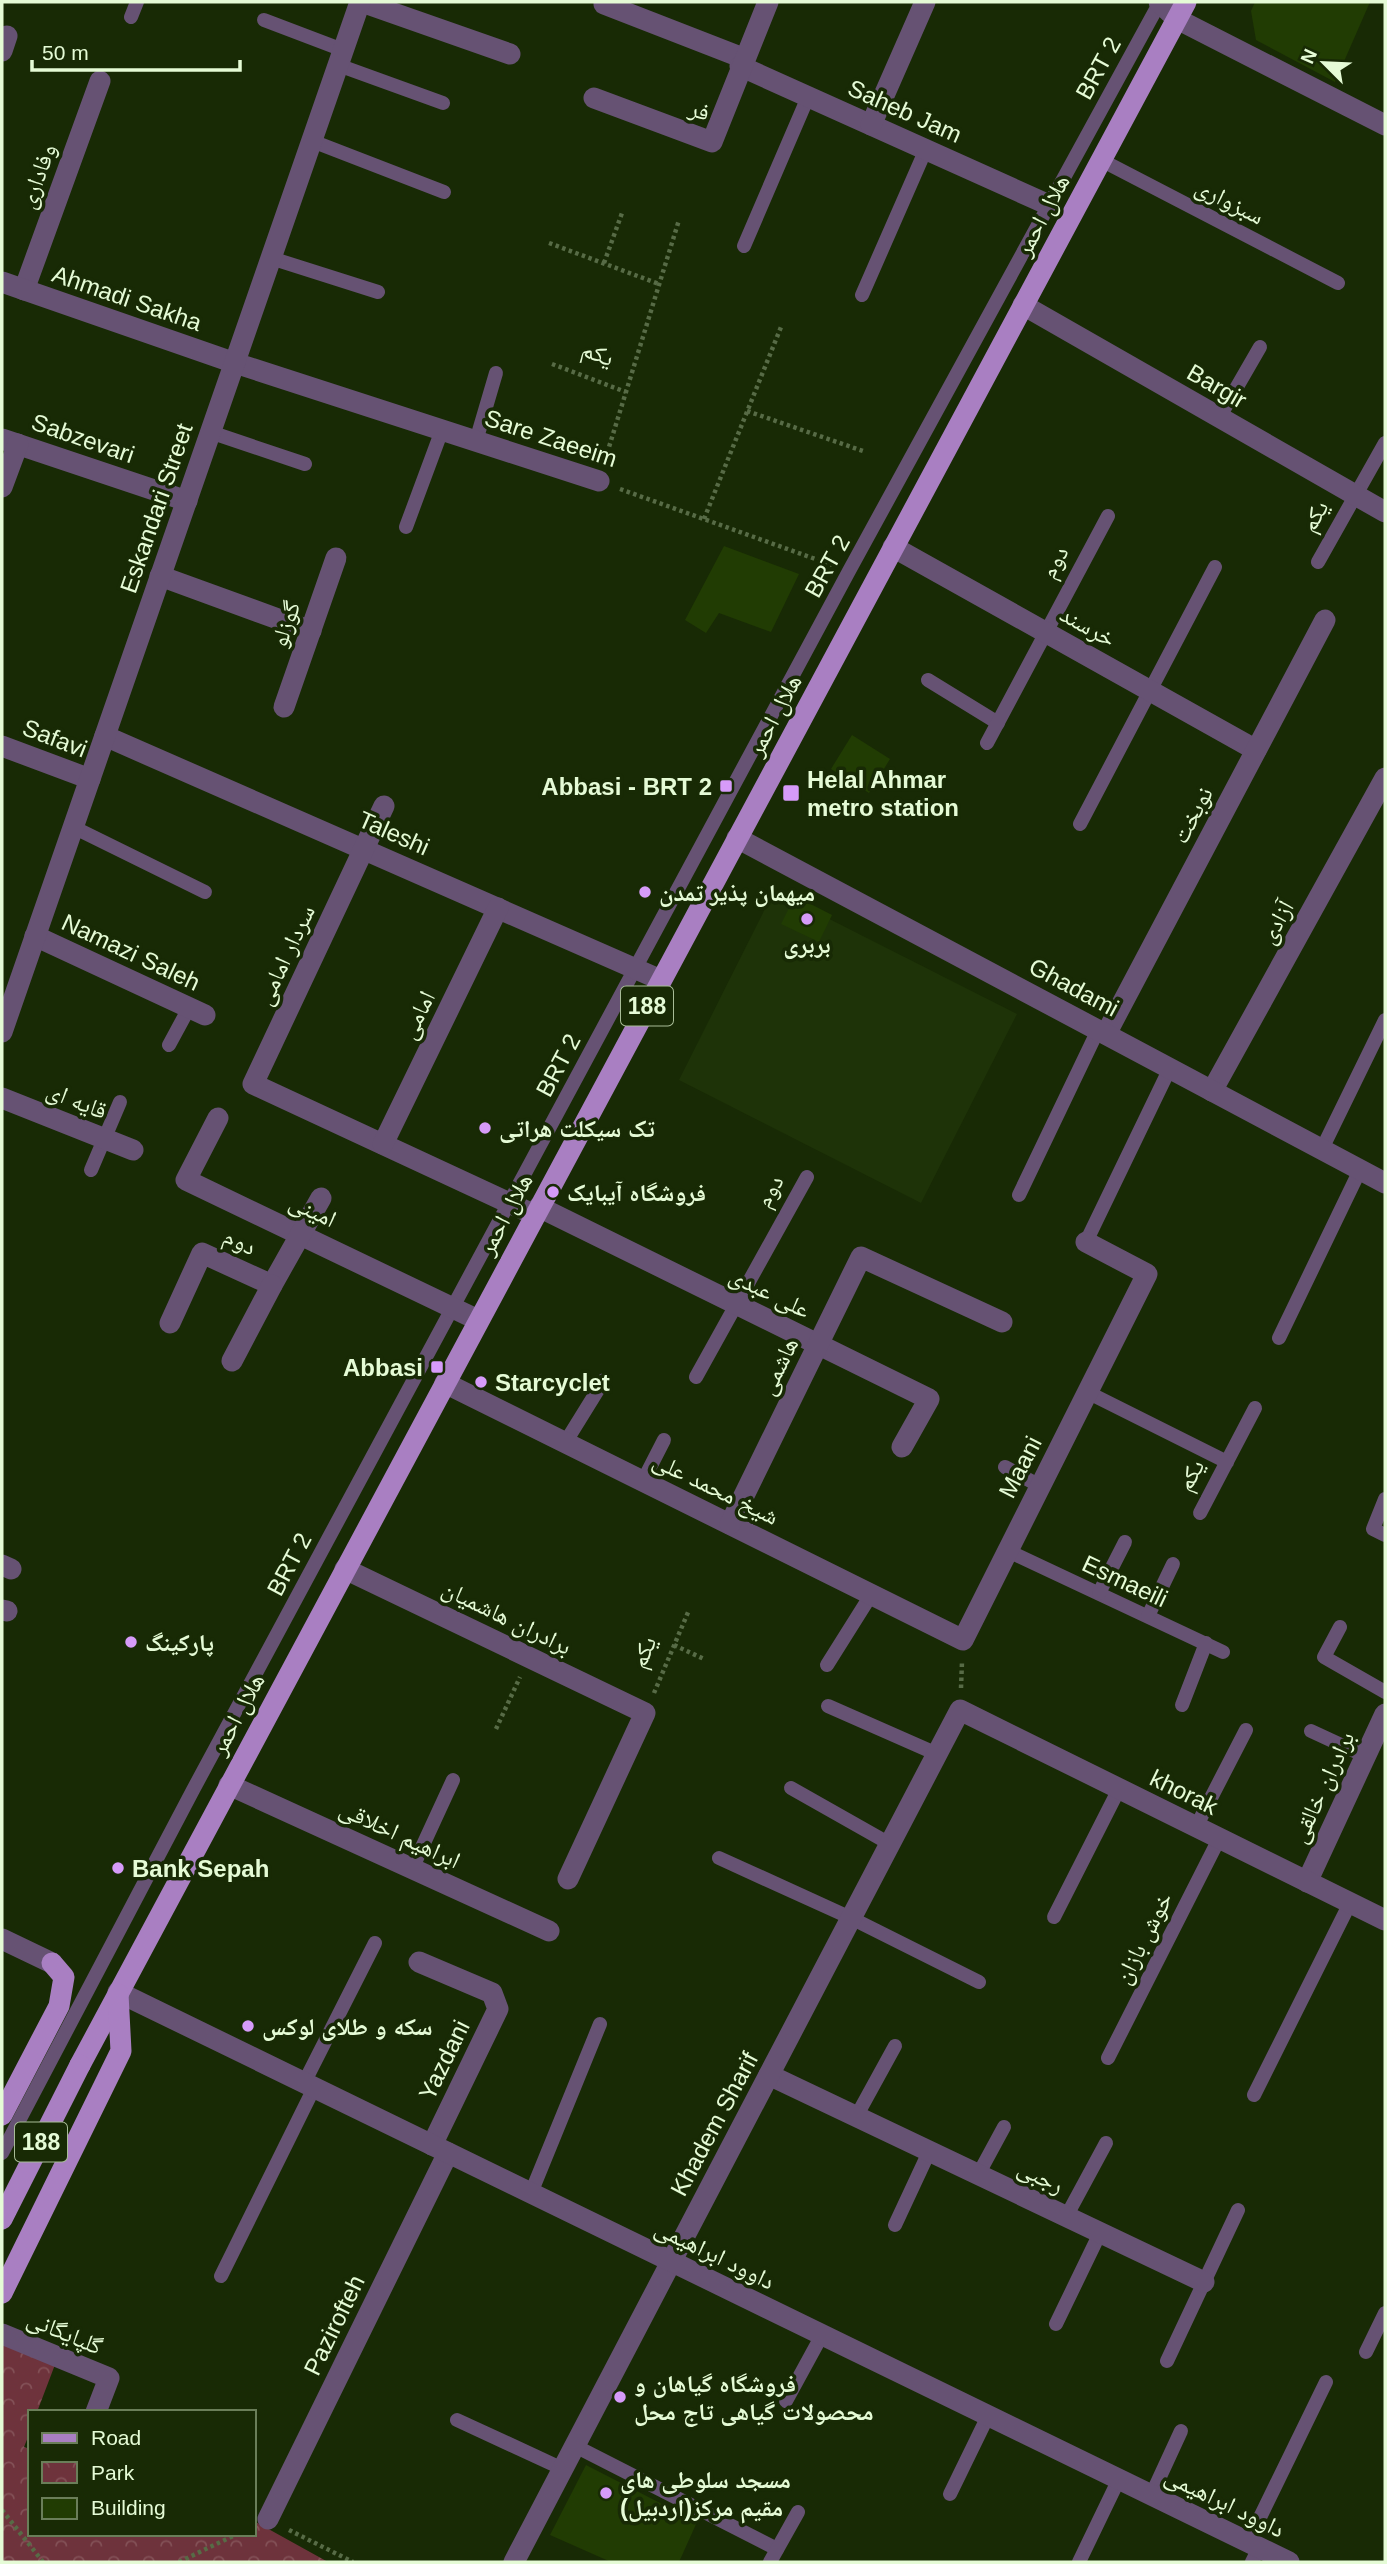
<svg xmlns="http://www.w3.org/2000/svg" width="1387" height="2564" font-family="Helvetica,'Noto Naskh Arabic',sans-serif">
<defs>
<pattern id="park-crowns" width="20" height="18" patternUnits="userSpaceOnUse" patternTransform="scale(1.75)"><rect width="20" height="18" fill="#6e333c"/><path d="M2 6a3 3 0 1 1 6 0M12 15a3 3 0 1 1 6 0" fill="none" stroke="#835157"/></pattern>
</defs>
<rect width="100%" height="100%" fill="#182a05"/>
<!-- built -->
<path fill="#1e3308" d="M774,891L1017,1014L921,1203L679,1080Z"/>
<!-- park -->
<path fill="url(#park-crowns)" d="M2,2338L56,2362L37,2412H30V2432L24,2447L30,2449V2534H254V2521L328,2562H2Z"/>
<!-- building -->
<g fill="#213c03">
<path d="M1255,2H1370L1335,82L1256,40L1251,11Z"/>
<path d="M724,546L799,574L771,632L719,613L706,633L685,620Z"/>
<path d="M852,735L890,759L869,793L831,769Z"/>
<path d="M795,896L832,915L819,942L781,924Z"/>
<path d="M586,2465L697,2522L679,2562H611L550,2535Z"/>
</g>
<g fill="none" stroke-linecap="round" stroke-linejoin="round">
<!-- path -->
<g stroke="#576b46" stroke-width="4.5" stroke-dasharray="3.5 3.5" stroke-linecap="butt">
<path d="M549,243L659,284"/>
<path d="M604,263L622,213"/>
<path d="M552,364L626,392"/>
<path d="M747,411L863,451"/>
<path d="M605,460L679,220"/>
<path d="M620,489L832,565"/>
<path d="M704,519L781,327"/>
<path d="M674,1645L704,1659"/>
<path d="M961,1688L962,1662"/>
<path d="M654,1693L689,1610"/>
<path d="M496,1729L520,1677"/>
<path d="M2,2510L43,2562"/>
<path d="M289,2530L353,2562"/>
<path d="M179,2562L237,2534"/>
</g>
<!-- service -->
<g stroke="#665273" stroke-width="14">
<path d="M131,17L137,2"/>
<path d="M264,20L343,50"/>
<path d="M338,65L443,103"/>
<path d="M312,141L444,192"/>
<path d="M1101,160L1338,283"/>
<path d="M744,246L808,97"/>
<path d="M271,258L378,292"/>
<path d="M862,295L926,149"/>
<path d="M1219,418L1260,347"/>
<path d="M210,432L305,464"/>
<path d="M476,441L496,373"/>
<path d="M406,527L442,430"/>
<path d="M1318,562L1385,443"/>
<path d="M928,680L998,723"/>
<path d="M987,743L1108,516"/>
<path d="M1080,824L1215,567"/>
<path d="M73,827L205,892"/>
<path d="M169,1045L189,1008"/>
<path d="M1322,1149L1385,1020"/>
<path d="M91,1170L120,1102"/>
<path d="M1019,1195L1098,1030"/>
<path d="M1086,1242L1170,1068"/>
<path d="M1279,1338L1360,1170"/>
<path d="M696,1377L807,1177"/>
<path d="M1087,1392L1227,1462"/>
<path d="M565,1443L604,1380"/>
<path d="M1005,1467L1040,1486"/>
<path d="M643,1481L664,1440"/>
<path d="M1385,1499L1373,1529L1385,1535"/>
<path d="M1200,1513L1255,1408"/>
<path d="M1008,1551L1223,1652"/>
<path d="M1099,1593L1125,1542"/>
<path d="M1148,1616L1173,1564"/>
<path d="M1340,1627L1324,1657L1385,1692"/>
<path d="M827,1665L871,1595"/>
<path d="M1182,1705L1206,1643"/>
<path d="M828,1706L937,1754"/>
<path d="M1311,1731L1365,1756"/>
<path d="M791,1788L890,1844"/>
<path d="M1196,1827L1246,1730"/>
<path d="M719,1858L851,1918L979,1982"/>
<path d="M412,1869L453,1780"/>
<path d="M1054,1917L1119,1789"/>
<path d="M1108,2058L1219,1839"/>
<path d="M304,2083L375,1943"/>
<path d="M1254,2095L1350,1903"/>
<path d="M856,2117L895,2046"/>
<path d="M2,2153L193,1790L849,571L1160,2"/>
<path d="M978,2175L1004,2127"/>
<path d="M531,2193L600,2024"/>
<path d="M1066,2217L1106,2143"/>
<path d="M895,2225L929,2152"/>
<path d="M221,2276L314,2088"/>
<path d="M1056,2324L1100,2233"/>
<path d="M1366,2352L1385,2313"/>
<path d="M1167,2361L1238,2210"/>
<path d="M786,2401L822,2335"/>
<path d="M457,2420L563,2469"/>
<path d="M575,2446L777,2549"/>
<path d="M950,2494L988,2416"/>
<path d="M1151,2496L1181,2431"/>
<path d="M1248,2542L1326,2382"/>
<path d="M770,2562L798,2512"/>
<path d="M1079,2562L1119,2479"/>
<path d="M1252,2562L1259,2548"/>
</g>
<!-- minor -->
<g stroke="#665273" stroke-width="21">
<path d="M362,2L510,54"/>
<path d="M604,4L743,58"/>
<path d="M2,51L7,36"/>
<path d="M740,66L1049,205"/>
<path d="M594,98L712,142L768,2"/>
<path d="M871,125L925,2"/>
<path d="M24,290L100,81"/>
<path d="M1023,305L1385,512"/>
<path d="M235,363L599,481"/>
<path d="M2,439L187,501"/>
<path d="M2,487L18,444"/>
<path d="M893,547L1256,750"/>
<path d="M160,576L311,631"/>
<path d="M284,707L336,558"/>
<path d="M105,736L661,980"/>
<path d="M2,746L90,779"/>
<path d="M384,806L253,1084L535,1215"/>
<path d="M35,936L205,1015"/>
<path d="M1106,1034L1325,620"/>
<path d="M1212,1091L1385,778"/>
<path d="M2,1098L133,1150"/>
<path d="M218,1118L186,1180L478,1320"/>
<path d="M383,1144L498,908"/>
<path d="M539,1207L929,1399L902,1447"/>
<path d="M170,1323L202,1253L272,1285L321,1198"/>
<path d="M232,1361L272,1285"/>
<path d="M445,1383L963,1640L1147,1274L1086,1242"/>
<path d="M730,1524L861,1257L1002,1322"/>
<path d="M2,1565L11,1569"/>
<path d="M345,1569L645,1713L568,1879"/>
<path d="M2,1610L7,1611"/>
<path d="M229,1785L549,1931"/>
<path d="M1307,1882L1385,1714"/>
<path d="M419,1962L492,1993L498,2009L432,2145"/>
<path d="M769,2075L1204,2282"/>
<path d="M2,2334L109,2378L96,2412"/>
<path d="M268,2519L448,2153"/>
<path d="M514,2562L960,1710L1385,1920"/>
</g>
<!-- tertiary -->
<g stroke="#665273" stroke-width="21">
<path d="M1159,2L1177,19L1385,125"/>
<path d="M2,282L235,363"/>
<path d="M737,838L1385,1183"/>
<path d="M2,1032L360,2"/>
<path d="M2,1939L52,1963"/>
<path d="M118,1992L1289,2562"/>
</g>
<!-- primary -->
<g stroke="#a97fc2" stroke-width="21">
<path d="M80,2065L1186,2"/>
<path d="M2,2115L59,2006L64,1977L52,1963"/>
<path d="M2,2293L121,2051L118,1994"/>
</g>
<!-- primary-bridge -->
<path stroke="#a97fc2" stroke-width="21" d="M2,2219L80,2065"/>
</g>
<!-- markers -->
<g fill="#d69bf9" stroke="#182a05" stroke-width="2.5">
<rect x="719" y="779" width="14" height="14" rx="3.5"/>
<rect x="782" y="784" width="18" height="18" rx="3.5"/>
<circle cx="645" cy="892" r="7"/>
<circle cx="807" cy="919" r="7"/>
<circle cx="485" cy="1128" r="7"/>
<circle cx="553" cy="1192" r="7"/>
<rect x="430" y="1360" width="14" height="14" rx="3.5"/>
<circle cx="481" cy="1382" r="7"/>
<circle cx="131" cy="1642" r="7"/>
<circle cx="118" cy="1868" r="7"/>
<circle cx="248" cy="2026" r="7"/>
<circle cx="620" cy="2397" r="7"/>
<circle cx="606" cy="2493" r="7"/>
</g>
<g text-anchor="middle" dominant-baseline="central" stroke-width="7" stroke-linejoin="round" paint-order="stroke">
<!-- shield labels -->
<g fill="#182a05" stroke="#a8bc97" stroke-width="2">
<rect x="621" y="986.5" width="52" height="39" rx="5"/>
<rect x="15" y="2122.5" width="52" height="39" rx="5"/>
</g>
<g font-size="23" font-weight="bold" fill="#e5fbd6">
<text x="647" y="1006">188</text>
<text x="41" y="2142">188</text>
</g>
<!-- street labels -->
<g font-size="24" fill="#e5fbd6" stroke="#182a05">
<text transform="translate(1098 68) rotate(-61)">BRT 2</text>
<text transform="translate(700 110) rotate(21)">فر</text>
<text transform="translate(905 111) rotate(24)">Saheb Jam</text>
<text transform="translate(37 176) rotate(-70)">وفاداری</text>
<text transform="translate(1230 201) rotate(27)">سبزواری</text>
<text transform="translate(1042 215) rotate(-62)">هلال احمر</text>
<text transform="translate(127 298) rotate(19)">Ahmadi Sakha</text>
<text transform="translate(598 353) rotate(21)">یکم</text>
<text transform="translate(1217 386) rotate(30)">Bargir</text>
<text transform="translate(83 438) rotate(19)">Sabzevari</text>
<text transform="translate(551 438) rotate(18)">Sare Zaeeim</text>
<text transform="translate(156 508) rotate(-71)">Eskandari Street</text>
<text transform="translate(1314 516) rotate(-60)">یکم</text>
<text transform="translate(1054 562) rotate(-62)">دوم</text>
<text transform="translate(827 566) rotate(-61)">BRT 2</text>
<text transform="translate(285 624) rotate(-71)">گوزلو</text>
<text transform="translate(1088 626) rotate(29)">خرسند</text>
<text transform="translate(774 715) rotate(-62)">هلال احمر</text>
<text transform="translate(55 738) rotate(21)">Safavi</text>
<text transform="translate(1192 815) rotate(-62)">نوبخت</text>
<text transform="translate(394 833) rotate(24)">Taleshi</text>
<text transform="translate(1276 922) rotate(-61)">آزادی</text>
<text transform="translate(131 952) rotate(25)">Namazi Saleh</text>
<text transform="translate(285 955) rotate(-65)">سردار امامی</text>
<text transform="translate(1074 987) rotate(28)">Ghadami</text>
<text transform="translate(417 1015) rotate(-64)">امامی</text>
<text transform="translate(558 1065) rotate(-62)">BRT 2</text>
<text transform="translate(77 1100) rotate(22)">قایه ای</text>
<text transform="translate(769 1191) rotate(-61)">دوم</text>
<text transform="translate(313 1210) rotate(25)">امینی</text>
<text transform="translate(505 1214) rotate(-62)">هلال احمر</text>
<text transform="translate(240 1241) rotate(25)">دوم</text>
<text transform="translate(770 1292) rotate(26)">علی عبدی</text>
<text transform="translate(778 1366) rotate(-64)">هاشمی</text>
<text transform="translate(1020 1467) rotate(-63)">Maani</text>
<text transform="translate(1190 1475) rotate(-62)">یکم</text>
<text transform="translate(716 1488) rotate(26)">شیخ محمد علی</text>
<text transform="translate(289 1564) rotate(-62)">BRT 2</text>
<text transform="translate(1125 1581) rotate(25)">Esmaeili</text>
<text transform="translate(507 1617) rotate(26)">برادران هاشمیان</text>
<text transform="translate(643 1652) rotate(-67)">یکم</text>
<text transform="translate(237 1714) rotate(-62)">هلال احمر</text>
<text transform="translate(1322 1787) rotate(-65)">برادران خالقی</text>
<text transform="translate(1184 1792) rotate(26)">khorak</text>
<text transform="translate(400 1834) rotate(25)">ابراهیم اخلاقی</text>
<text transform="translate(1143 1938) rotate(-63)">خوش بازان</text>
<text transform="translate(444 2060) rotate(-64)">Yazdani</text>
<text transform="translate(714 2124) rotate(-62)">Khadem Sharif</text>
<text transform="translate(1041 2176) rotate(26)">رجبی</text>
<text transform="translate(715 2254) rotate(26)">داوود ابراهیمی</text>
<text transform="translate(334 2325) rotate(-64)">Pazirofteh</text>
<text transform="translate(65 2332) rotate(23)">گلپایگانی</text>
<text transform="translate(1225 2502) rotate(26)">داوود ابراهیمی</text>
</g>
<!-- poi labels -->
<g font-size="24" font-weight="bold" fill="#e5fbd6" stroke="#182a05" text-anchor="start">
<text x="807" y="779">Helal Ahmar<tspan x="807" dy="28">metro station</tspan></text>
<text x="712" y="786" text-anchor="end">Abbasi - BRT 2</text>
<text x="659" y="892">میهمان پذیر تمدن</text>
<text x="807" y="944" text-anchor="middle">بربری</text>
<text x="499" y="1128">تک سیکلت هراتی</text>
<text x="567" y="1192">فروشگاه آیبایک</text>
<text x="423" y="1367" text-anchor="end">Abbasi</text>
<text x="495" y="1382">Starcyclet</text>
<text x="145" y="1642">پارکینگ</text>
<text x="132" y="1868">Bank Sepah</text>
<text x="262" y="2026">سکه و طلای لوکس</text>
<text x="634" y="2383">فروشگاه گیاهان و<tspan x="634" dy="28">محصولات گیاهی تاج محل</tspan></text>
<text x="620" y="2479">مسجد سلوطی های<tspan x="620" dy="28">مقیم مرکز(اردبیل)</tspan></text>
</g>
</g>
<!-- border -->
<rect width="1387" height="2564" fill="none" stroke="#e5fbd6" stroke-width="7"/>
<!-- legend -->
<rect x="28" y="2410" width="228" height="126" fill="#182a05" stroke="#6a7e59" stroke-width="2"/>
<rect x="42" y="2433" width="35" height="10" fill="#a97fc2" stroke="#6a7e59" stroke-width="2"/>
<text x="91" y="2445" font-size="21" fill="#e5fbd6">Road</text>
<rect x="42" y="2462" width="35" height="21" fill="url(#park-crowns)" stroke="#6a7e59" stroke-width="2"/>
<text x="91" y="2480" font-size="21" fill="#e5fbd6">Park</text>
<rect x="42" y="2498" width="35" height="21" fill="#213c03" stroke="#6a7e59" stroke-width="2"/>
<text x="91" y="2515" font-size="21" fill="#e5fbd6">Building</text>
<!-- north arrow -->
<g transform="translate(1324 63) rotate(294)" stroke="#182a05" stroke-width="5" paint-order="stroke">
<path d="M0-5L12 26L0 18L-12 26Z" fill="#e5fbd6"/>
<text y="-10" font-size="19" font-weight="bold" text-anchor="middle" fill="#e5fbd6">N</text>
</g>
<!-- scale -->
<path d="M32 60v10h208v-10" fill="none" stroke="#e5fbd6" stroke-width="3.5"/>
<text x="42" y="60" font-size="21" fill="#e5fbd6" stroke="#182a05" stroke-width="5" paint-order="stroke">50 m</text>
</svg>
